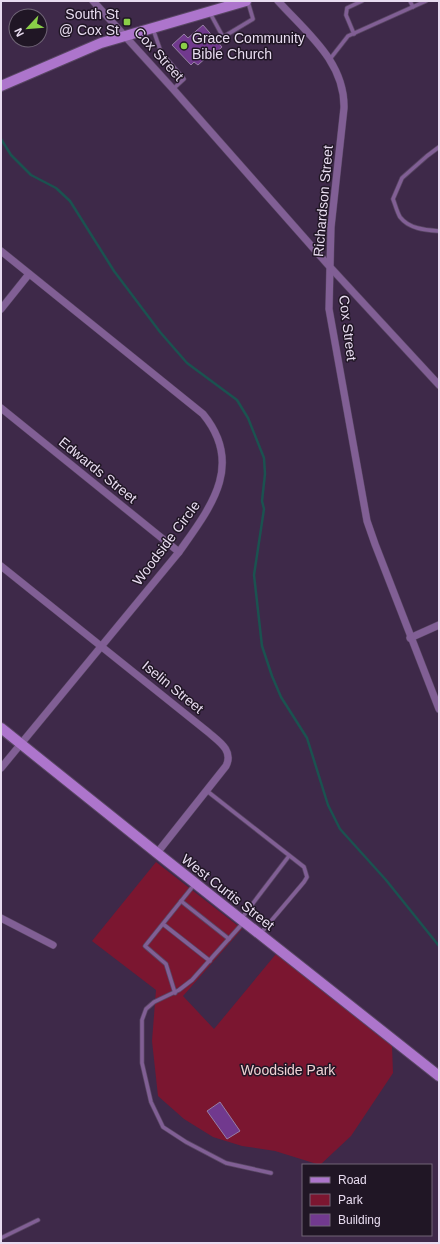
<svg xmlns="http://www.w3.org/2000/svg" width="440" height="1244" font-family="Helvetica,sans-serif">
<rect width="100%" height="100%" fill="#3e2949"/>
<!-- green -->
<path fill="#7b1630" d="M156,862L242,929L183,996L214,1029L276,954L392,1046L393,1073L351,1136L320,1165L275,1151L242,1146L213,1137L184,1119L158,1096L152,1041L156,990L92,941Z"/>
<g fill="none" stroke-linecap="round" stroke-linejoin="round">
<!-- stream -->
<path stroke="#1b5250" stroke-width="2.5" d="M1,139L11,155L31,175L56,188L70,201L114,271L160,332L187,363L237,400L248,418L264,458L265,474L262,501L264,509L254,575L262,646L272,676L281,697L307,738L328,805L340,829L386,880L439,946"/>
</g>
<!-- building -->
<g fill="#71398e" stroke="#967ea4">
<path d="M203,25L222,47L211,57L209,55L198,65L194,62L191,65L172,45L184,34L188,38Z"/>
<path d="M220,1102L240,1131L227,1139L207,1111Z"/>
</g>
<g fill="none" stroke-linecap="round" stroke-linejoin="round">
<!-- lane casing -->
<g stroke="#594664" stroke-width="5">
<g id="lane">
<path d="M410,1L413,7"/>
<path d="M210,13L223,37L253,19L248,2"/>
<path d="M153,29L161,52L184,79L173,89"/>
<path d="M354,34L346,15L347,8L362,1"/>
<path d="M330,59L348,36L426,1"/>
<path d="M439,147L427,156L402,178L393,199C395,204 397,212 400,217C409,229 426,230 439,231"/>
<path d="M207,791L304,867L307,877L304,882L260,934"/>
<path d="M181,901L229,939"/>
<path d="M241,919L289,856"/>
<path d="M243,923L192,980L179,990L154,1002L146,1009L142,1020V1063L151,1102L163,1127L186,1142L226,1163L271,1173"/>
<path d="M163,924L210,961"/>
<path d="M175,993L166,964L145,946L194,885"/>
<path d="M1,1238L38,1220"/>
</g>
</g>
<!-- street casing -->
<g stroke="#594664" stroke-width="8">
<g id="street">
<path d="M93,1L173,89L330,267L329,309L367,521L375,544L439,709"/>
<path d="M278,1C307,33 345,62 344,108L331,227L330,267L439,385"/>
<path d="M1,251L203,414C245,465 210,508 179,552L1,768"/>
<path d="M1,309L29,274"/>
<path d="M1,408L179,552"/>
<path d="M1,566L208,732C218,741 234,750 226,766L157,853"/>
<path d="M410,638L439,625"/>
<path d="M1,918L53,945"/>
</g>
</g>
<!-- secondary casing -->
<g stroke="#594664" stroke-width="12">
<g id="secondary">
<path d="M1,86L101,43L246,1"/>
<path d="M1,728L157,853L439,1076"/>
</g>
</g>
<!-- lane -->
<use href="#lane" stroke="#815f95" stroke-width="3.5"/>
<!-- street -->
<use href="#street" stroke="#815f95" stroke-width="7"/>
<!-- secondary -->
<use href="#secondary" stroke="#ad75cc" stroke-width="10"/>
</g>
<!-- markers -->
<g fill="#8ace48" stroke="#201625" stroke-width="1.5">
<rect x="123" y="18" width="8" height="8" rx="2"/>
<circle cx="184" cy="46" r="4"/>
</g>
<g text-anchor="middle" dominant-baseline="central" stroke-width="3" stroke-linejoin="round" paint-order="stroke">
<!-- poi labels -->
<g font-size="14" fill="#e8dcf0" stroke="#201625" text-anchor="end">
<text x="119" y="14">South St<tspan x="119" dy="16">@ Cox St</tspan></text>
<text x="192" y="38" text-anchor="start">Grace Community<tspan x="192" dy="16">Bible Church</tspan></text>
</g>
<!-- street labels -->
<g font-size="14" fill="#e8dcf0" stroke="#201625">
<text transform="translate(159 54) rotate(48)">Cox Street</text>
<text transform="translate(323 201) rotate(-85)">Richardson Street</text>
<text transform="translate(348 328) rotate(83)">Cox Street</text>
<text transform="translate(98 470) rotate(39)">Edwards Street</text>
<text transform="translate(166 543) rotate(-53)">Woodside Circle</text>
<text transform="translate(173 687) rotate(39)">Iselin Street</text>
<text transform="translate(228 892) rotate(38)">West Curtis Street</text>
</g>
<!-- park labels -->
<g font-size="14" fill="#f0d2d4" stroke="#201625">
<text x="288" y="1070">Woodside Park</text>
</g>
</g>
<!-- border -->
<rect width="440" height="1244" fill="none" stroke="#e8dcf0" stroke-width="4"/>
<!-- legend -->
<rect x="302" y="1164" width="130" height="72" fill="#201625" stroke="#706576"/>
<rect x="310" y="1177" width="20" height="6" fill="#ad75cc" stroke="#706576"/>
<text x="338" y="1184" font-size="12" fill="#e8dcf0">Road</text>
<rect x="310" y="1194" width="20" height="12" fill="#7b1630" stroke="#706576"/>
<text x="338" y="1204" font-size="12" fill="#e8dcf0">Park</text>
<rect x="310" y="1214" width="20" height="12" fill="#71398e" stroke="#706576"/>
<text x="338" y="1224" font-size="12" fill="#e8dcf0">Building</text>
<!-- north arrow -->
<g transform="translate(28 28) rotate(244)"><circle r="19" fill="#201625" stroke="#706576"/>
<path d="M0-3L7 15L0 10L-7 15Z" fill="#8ace48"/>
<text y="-6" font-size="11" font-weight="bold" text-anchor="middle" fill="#e8dcf0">N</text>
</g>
</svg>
